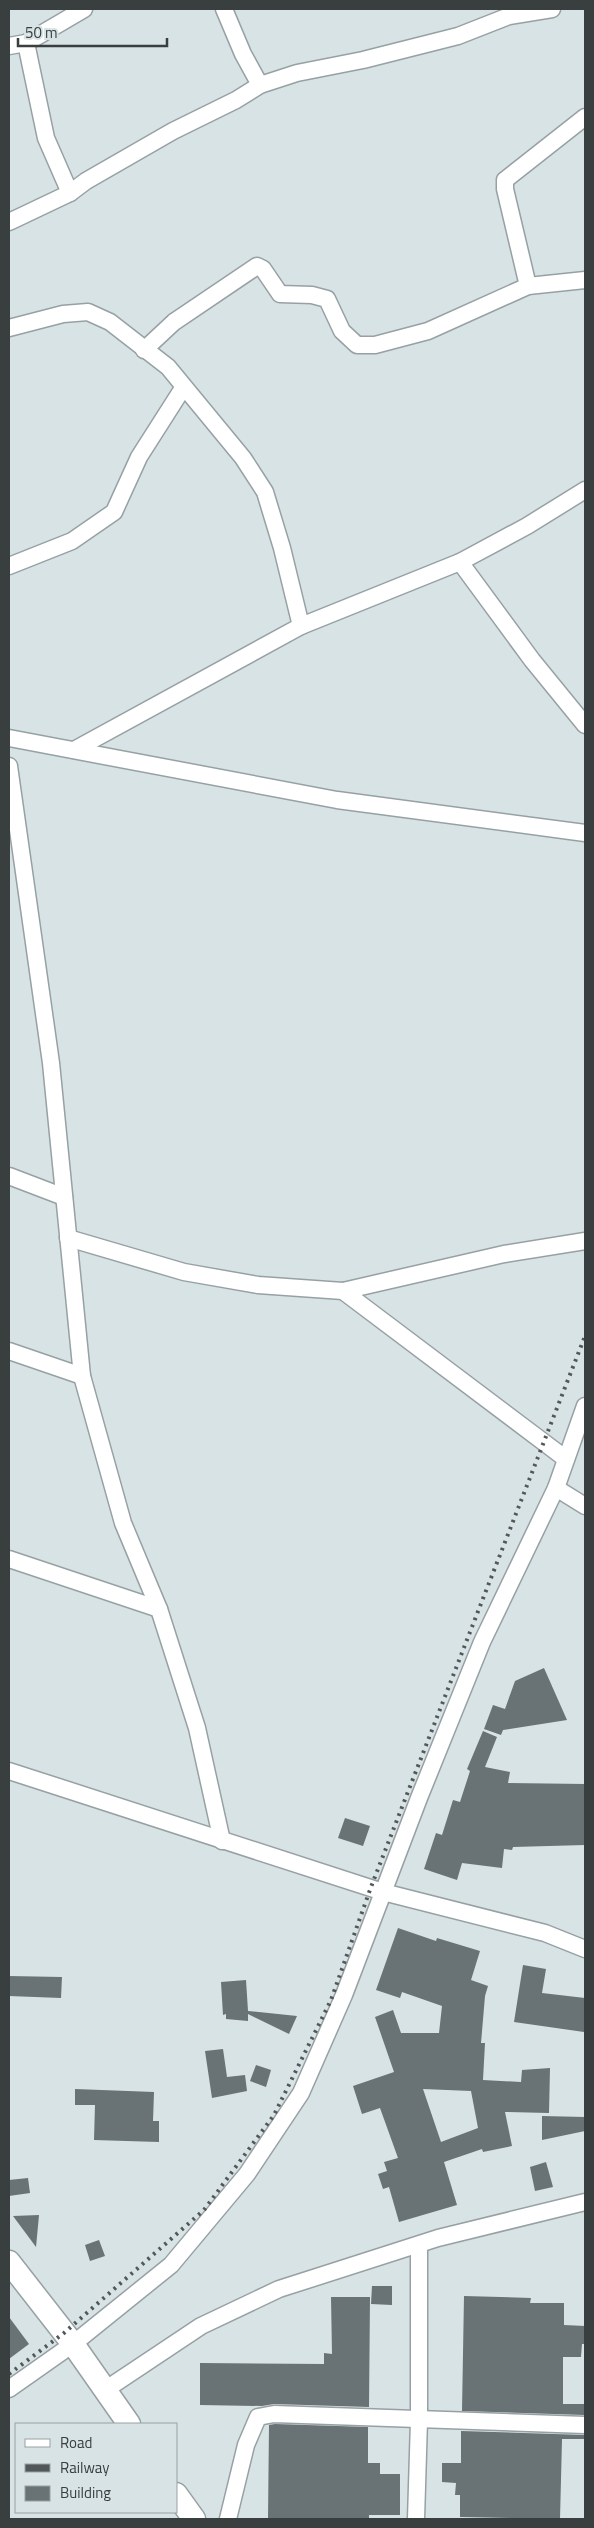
<svg xmlns="http://www.w3.org/2000/svg" width="594" height="2528" font-family="'Titillium Web',sans-serif">
<rect width="100%" height="100%" fill="#d8e3e6"/>
<!-- building -->
<g fill="#697275" fill-rule="evenodd">
<path d="M544,1668L567,1720L503,1730L501,1735L484,1729L493,1705L505,1709L515,1681Z"/>
<path d="M483,1731L497,1737L485,1767L510,1772L508,1783L585,1784V1845L513,1847L512,1850L504,1849L502,1868L462,1863L457,1880L424,1869L436,1833L442,1835L453,1800L460,1802L470,1771L467,1769Z"/>
<path d="M345,1818L370,1826L363,1846L338,1838Z"/>
<path d="M398,1928L436,1941L437,1938L480,1951L471,1980L488,1986L485,1996L481,2043H485L483,2080L521,2082L522,2070L550,2068L549,2113L505,2112L512,2146L483,2152L482,2149L444,2162L457,2205L399,2222L389,2187L383,2189L378,2174L387,2171L384,2162L398,2158L380,2108L362,2114L353,2086L394,2072L375,2017L393,2010L401,2033H439L442,2006L402,1992L400,1998L376,1990ZM423,2089L471,2091L478,2128L441,2142Z"/>
<path d="M523,1965L546,1969L542,1993L585,1998L584,2032L514,2022Z"/>
<path d="M9,1976L62,1977L61,1998L9,1996Z"/>
<path d="M246,1980L248,2011L297,2016L289,2034L248,2014V2021L226,2019V2014L223,2015L221,1982Z"/>
<path d="M223,2049L227,2077L245,2075L247,2091L212,2098L205,2051Z"/>
<path d="M256,2065L271,2070L266,2087L250,2081Z"/>
<path d="M75,2089L154,2092L153,2121H159V2142L94,2140L95,2105H75Z"/>
<path d="M542,2116L585,2117V2131L542,2140Z"/>
<path d="M546,2162L553,2187L535,2191L530,2167Z"/>
<path d="M28,2178L30,2193L9,2196V2180Z"/>
<path d="M39,2215L36,2247L13,2216Z"/>
<path d="M99,2240L105,2256L90,2261L85,2245Z"/>
<path d="M372,2286H392V2305L371,2304Z"/>
<path d="M464,2296L531,2298L530,2303H564V2325L585,2326V2344H582L581,2357H563V2404H584V2415L462,2411Z"/>
<path d="M331,2297H370L369,2407L274,2404L262,2406L200,2405V2363L324,2364V2353L332,2354Z"/>
<path d="M9,2317L29,2344L9,2359Z"/>
<path d="M275,2424L368,2427V2463H380V2474H400V2515H369V2519H268L269,2425Z"/>
<path d="M461,2431L584,2435V2439H562L560,2519L460,2517V2495H455L456,2483L442,2482V2463H461Z"/>
</g>
<g fill="none" stroke-linecap="round" stroke-linejoin="round">
<!-- street casing -->
<g stroke="#97a1a4" stroke-width="19">
<g id="street">
<path d="M224,9L243,54L260,85"/>
<path d="M26,43L46,138L70,193"/>
<path d="M9,46L26,43L84,9"/>
<path d="M9,222L70,193L86,181L173,131L236,100L260,85L297,73L363,60L458,36L509,16L552,9"/>
<path d="M528,286L505,189V180L585,117"/>
<path d="M9,328L63,314L88,312L110,322L168,367L243,458L265,492L282,548L301,626"/>
<path d="M144,350L174,322L257,266L263,269L280,294L312,295L327,299L342,331L357,345H375L428,331L528,286L585,280"/>
<path d="M460,562L532,660L585,725"/>
<path d="M9,566L72,541L114,512L139,457L183,388"/>
<path d="M9,738L337,800L585,833"/>
<path d="M74,750L301,626L460,562L527,526L585,490"/>
<path d="M9,766L51,1063L82,1376L123,1523L159,1609L197,1728L222,1841"/>
<path d="M9,1176L64,1197"/>
<path d="M68,1238L184,1272L258,1285L343,1291L504,1254L585,1241"/>
<path d="M343,1291L566,1459"/>
<path d="M9,1351L82,1376"/>
<path d="M556,1488L585,1506"/>
<path d="M9,1559L159,1609"/>
<path d="M9,1771L383,1892L545,1933L585,1949"/>
<path d="M9,2389L73,2344L171,2265L247,2174L301,2093L344,1995L419,1798L482,1642L556,1488L585,1406"/>
<path d="M105,2390L201,2326L279,2289L438,2238L585,2202"/>
<path d="M228,2519L246,2445L258,2417L274,2414L585,2425"/>
<path d="M416,2519L419,2420V2245"/>
</g>
</g>
<!-- secondary casing -->
<g stroke="#97a1a4" stroke-width="25">
<g id="secondary">
<path d="M9,2262L73,2344L129,2424"/>
<path d="M176,2494L194,2519"/>
</g>
</g>
<!-- street -->
<use href="#street" stroke="#fff" stroke-width="16"/>
<!-- secondary -->
<use href="#secondary" stroke="#fff" stroke-width="22"/>
<!-- rail -->
<path stroke="#525859" stroke-width="4" stroke-dasharray="2.5 5" stroke-linecap="butt" d="M9,2374L64,2333L204,2210L274,2115L331,2000L371,1887L585,1336"/>
</g>
<!-- border -->
<rect width="594" height="2528" fill="none" stroke="#393e3f" stroke-width="20"/>
<!-- legend -->
<rect x="15" y="2423" width="162" height="90" fill="#d8e3e6" stroke="#98a1a3"/>
<rect x="25" y="2439" width="25" height="8" fill="#ffffff" stroke="#98a1a3"/>
<text x="60" y="2448" font-size="15" fill="#393e3f">Road</text>
<rect x="25" y="2464" width="25" height="8" fill="#525859" stroke="#98a1a3"/>
<text x="60" y="2473" font-size="15" fill="#393e3f">Railway</text>
<rect x="25" y="2486" width="25" height="15" fill="#697275" stroke="#98a1a3"/>
<text x="60" y="2498" font-size="15" fill="#393e3f">Building</text>
<!-- scale -->
<path d="M18 38v8h149v-8" fill="none" stroke="#393e3f" stroke-width="2.5"/>
<text x="25" y="38" font-size="15" fill="#393e3f" stroke="#d8e3e6" stroke-width="4" paint-order="stroke">50 m</text>
</svg>
